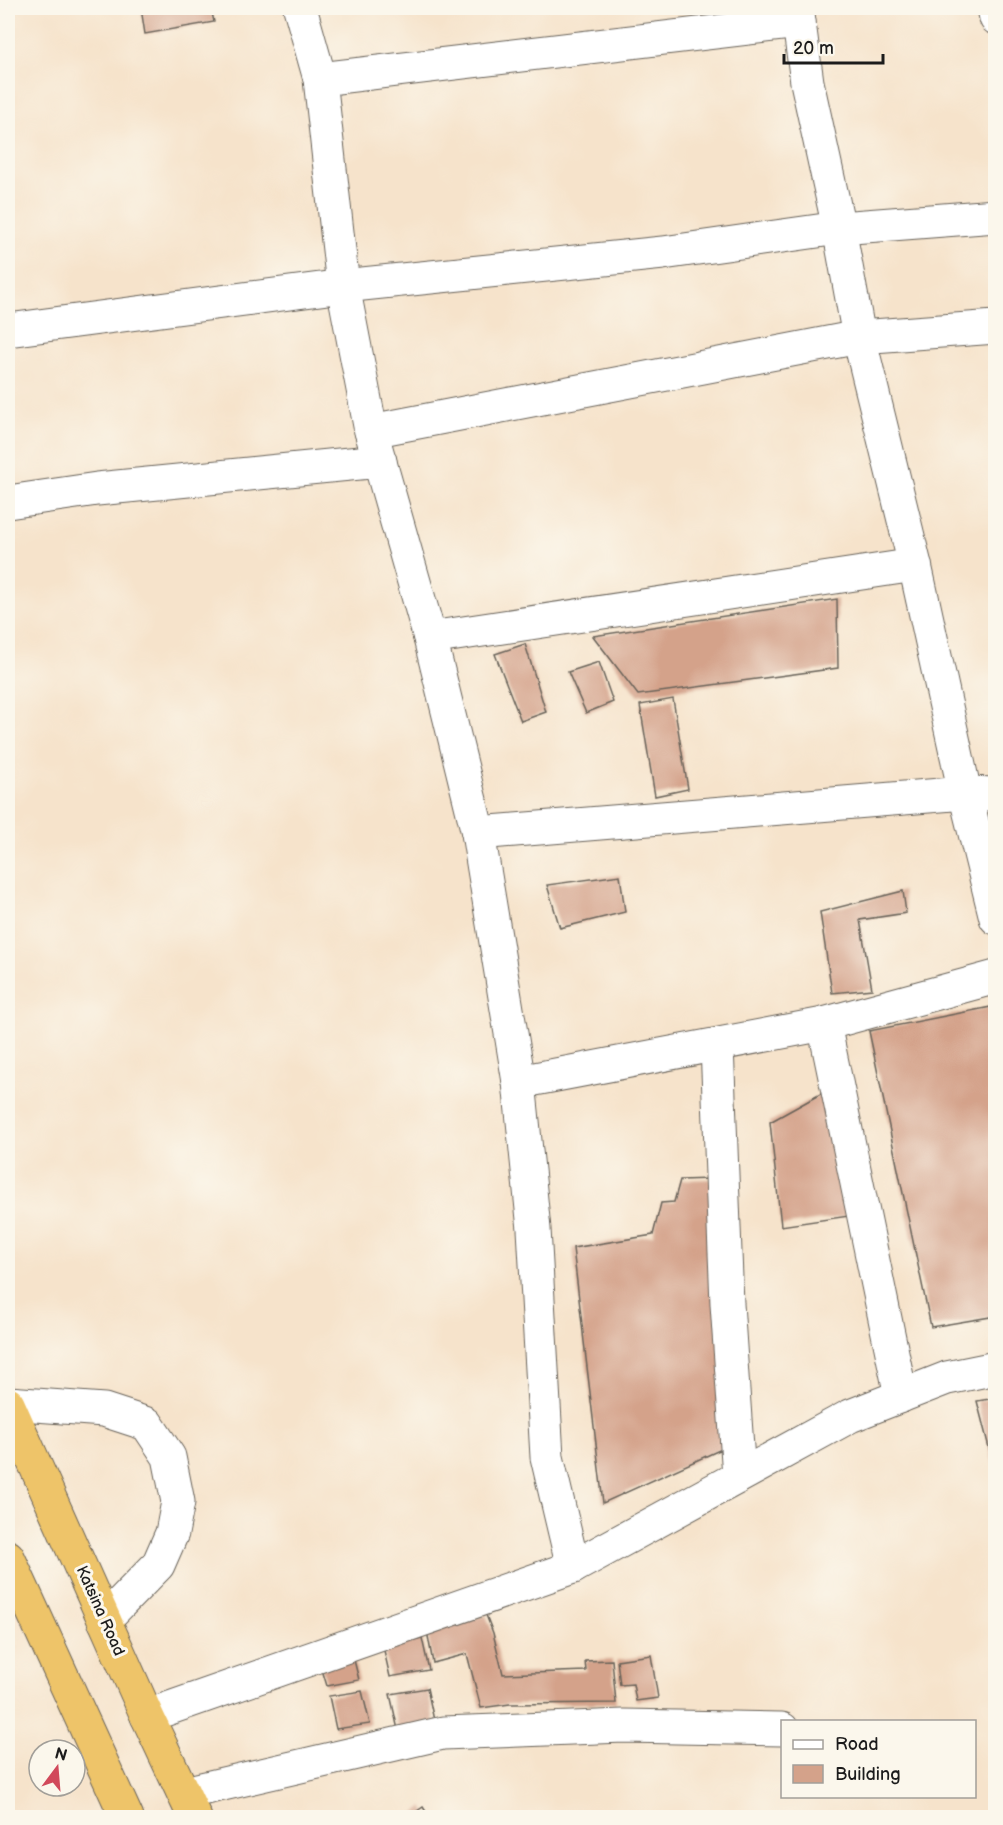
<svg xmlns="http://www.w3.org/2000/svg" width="1003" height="1825" font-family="'Balsamiq Sans',sans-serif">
<rect width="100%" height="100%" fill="#fbf7ec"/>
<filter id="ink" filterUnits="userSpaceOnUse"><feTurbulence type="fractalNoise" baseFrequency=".0167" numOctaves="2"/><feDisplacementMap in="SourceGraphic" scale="12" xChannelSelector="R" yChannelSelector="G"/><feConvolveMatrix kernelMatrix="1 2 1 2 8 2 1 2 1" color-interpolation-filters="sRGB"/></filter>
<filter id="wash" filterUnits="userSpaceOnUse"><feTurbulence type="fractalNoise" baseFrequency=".008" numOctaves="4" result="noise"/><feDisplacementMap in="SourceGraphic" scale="24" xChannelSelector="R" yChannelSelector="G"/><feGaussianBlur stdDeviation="1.35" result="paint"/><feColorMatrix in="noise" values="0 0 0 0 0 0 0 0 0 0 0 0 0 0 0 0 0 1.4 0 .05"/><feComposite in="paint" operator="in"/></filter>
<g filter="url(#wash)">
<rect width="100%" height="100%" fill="#f6e3cb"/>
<g id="blocks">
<!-- building -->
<g fill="#d4a28a">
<path d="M141,8H211L214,22L145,34Z"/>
<path d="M837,599L838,668L638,695L593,636Z"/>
<path d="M525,644L546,712L521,721L495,654Z"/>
<path d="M599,662L613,702L586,713L568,672Z"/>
<path d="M673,699L688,789L655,796L640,705Z"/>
<path d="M620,875L625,912L560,928L547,885Z"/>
<path d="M903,891L906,913L860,920L872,989L832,993L820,912Z"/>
<path d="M996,1006V1316L931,1327L869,1031Z"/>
<path d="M826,1091L856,1215L781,1226L770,1122Z"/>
<path d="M711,1179L735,1443L603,1503L573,1248L653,1235L661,1203L674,1202L680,1180Z"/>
<path d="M996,1398V1471H995L977,1401Z"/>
<path d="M486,1615L493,1633L503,1674L586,1671L585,1661L612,1660L616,1703L510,1704L481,1708L467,1654L433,1663L427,1631Z"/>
<path d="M422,1638L429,1670L390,1677L383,1646Z"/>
<path d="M651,1655L658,1698L636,1701L633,1684L620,1685L617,1660Z"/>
<path d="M353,1656L359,1680L327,1686L320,1663Z"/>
<path d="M427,1688L435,1725L398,1730L390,1694Z"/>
<path d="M362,1691L370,1724L336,1729L329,1696Z"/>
<path d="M423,1807L430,1818H407Z"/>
</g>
</g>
</g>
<g filter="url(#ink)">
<use href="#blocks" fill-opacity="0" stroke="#686259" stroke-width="1.5"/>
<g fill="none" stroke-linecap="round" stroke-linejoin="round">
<!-- minor casing -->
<g stroke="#686259" stroke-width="35">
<g id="minor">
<path d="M300,8L320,79L343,286L371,431L430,638L478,833L519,1082L534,1229L547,1457L573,1567"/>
<path d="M797,8L807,82L839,228L859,337L915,565L965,793L996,918"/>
<path d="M994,8L996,18"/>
<path d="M320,79L799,22"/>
<path d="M8,330L343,286L663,253L839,228L996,216"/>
<path d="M371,431L859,337L996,327"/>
<path d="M8,502L97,489L380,461"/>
<path d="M430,638L915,565"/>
<path d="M478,833L965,793L996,794"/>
<path d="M824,1024L901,1396"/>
<path d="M717,1045L727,1304L739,1476"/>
<path d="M519,1082L824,1024L996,977"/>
<path d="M8,1403L104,1410L147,1424L169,1457L178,1502L172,1533L158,1565L104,1620"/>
<path d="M147,1716L573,1567L850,1416L947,1378L996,1368"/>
<path d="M184,1793L443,1733L624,1726L782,1729"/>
</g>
</g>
<!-- highway casing -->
<g stroke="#686259" stroke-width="35">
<g id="highway">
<path d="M8,1404L147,1716L195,1818"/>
<path d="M8,1557L127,1818"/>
</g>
</g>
<!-- minor -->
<use href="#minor" stroke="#fff" stroke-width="33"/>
<!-- highway -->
<use href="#highway" stroke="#eec469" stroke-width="33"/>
</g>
</g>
<g text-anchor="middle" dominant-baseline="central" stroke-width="6" stroke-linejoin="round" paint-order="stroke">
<!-- street labels -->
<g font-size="16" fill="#1c1c1c" stroke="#fbf7ec">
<text transform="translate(100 1611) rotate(66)">Katsina Road</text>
</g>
</g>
<!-- margin -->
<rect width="1003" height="1825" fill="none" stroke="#fbf7ec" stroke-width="30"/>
<!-- legend -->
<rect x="781" y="1720" width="195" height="78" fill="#fbf7ec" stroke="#a29f99" stroke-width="1.5"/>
<rect x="793" y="1740" width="30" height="9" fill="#ffffff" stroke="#a29f99" stroke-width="1.5"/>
<text x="835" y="1750" font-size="18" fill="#1c1c1c">Road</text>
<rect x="793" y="1765" width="30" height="18" fill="#d4a28a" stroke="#a29f99" stroke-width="1.5"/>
<text x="835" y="1780" font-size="18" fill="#1c1c1c">Building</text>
<!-- north arrow -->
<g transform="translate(57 1768) rotate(16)"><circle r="28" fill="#fbf7ec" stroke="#a29f99" stroke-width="1.5"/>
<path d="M0-4.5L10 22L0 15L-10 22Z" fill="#d1495b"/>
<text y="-9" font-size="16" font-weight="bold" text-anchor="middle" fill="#1c1c1c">N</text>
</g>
<!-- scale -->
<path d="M784 54v9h99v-9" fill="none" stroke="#1c1c1c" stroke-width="3"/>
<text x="793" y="54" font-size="18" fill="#1c1c1c" stroke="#fbf7ec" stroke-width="4.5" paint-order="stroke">20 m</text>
</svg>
